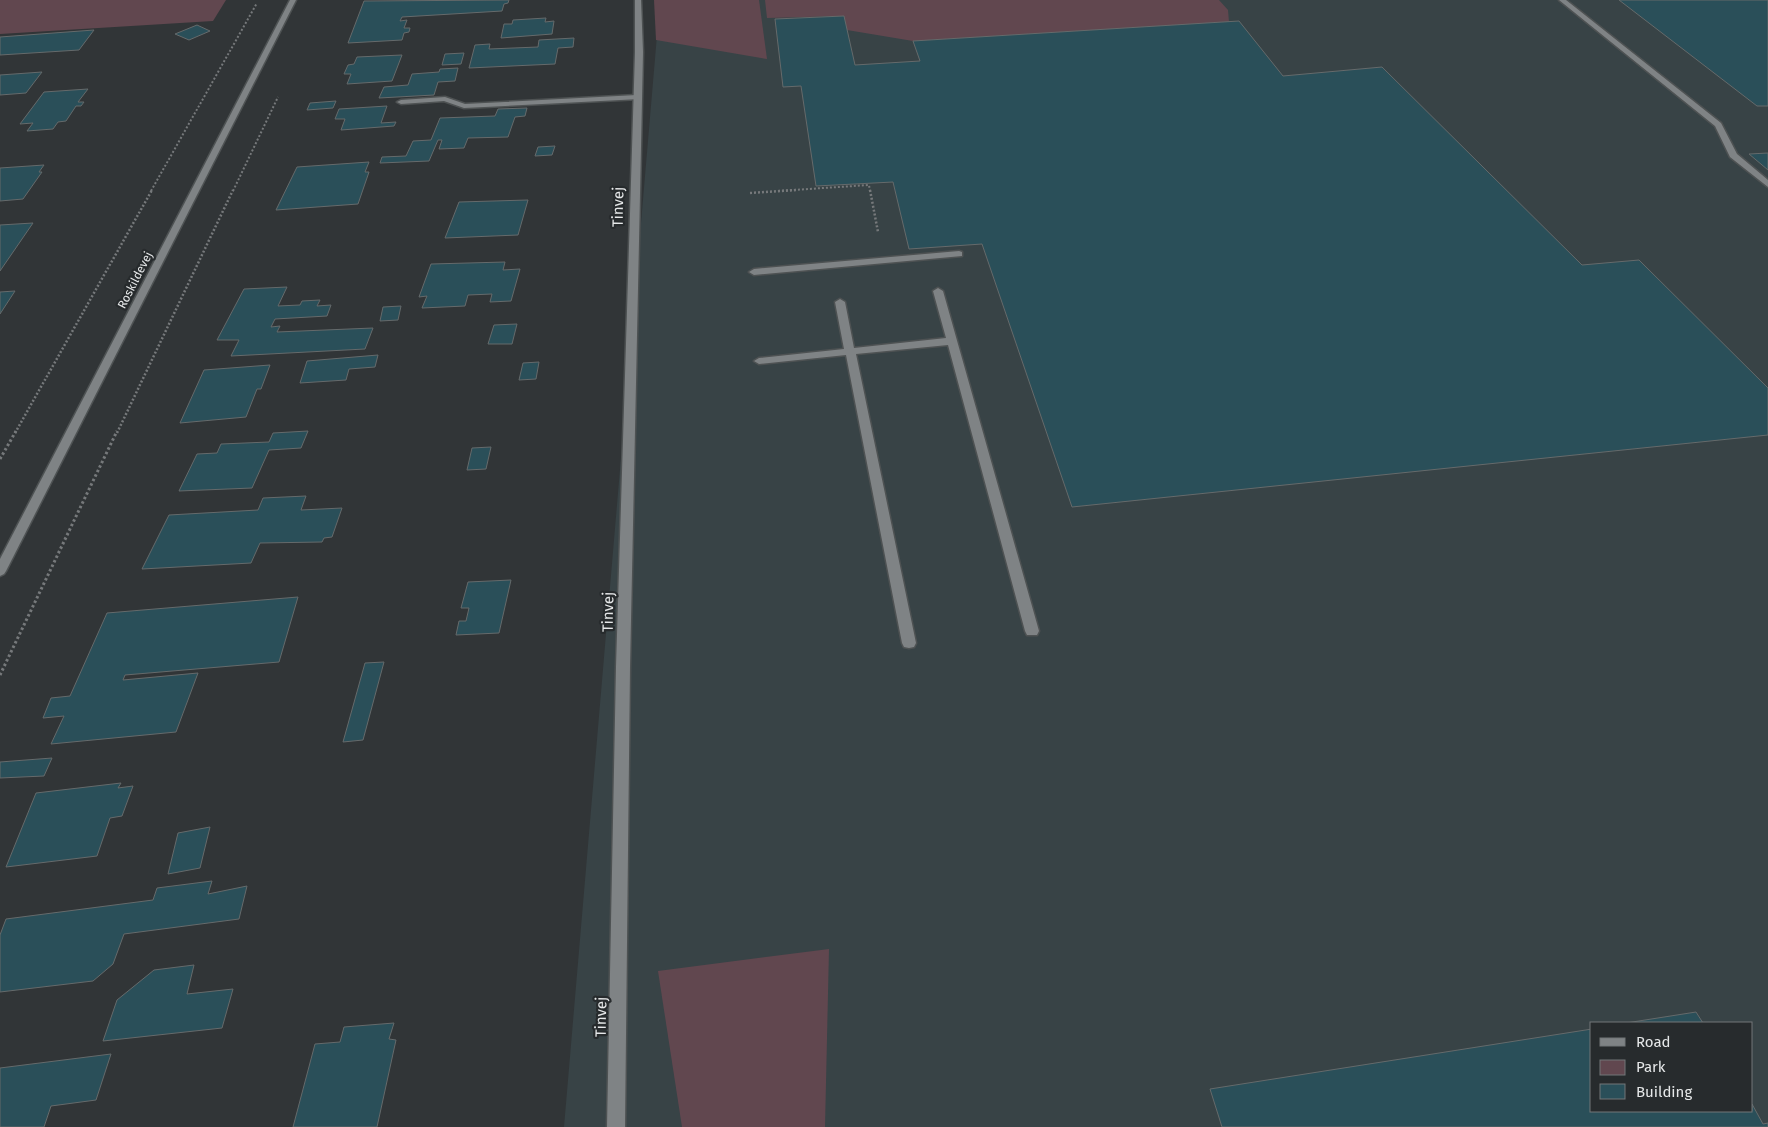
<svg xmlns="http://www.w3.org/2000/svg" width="1768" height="1127" font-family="'Fira Sans',sans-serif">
<rect width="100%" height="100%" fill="#313537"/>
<!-- built -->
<path fill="#384346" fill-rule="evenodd" d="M660,0H1768V1127H564ZM1592,1023H1752V1111H1592Z"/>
<!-- green -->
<g fill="#61474f">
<path d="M0,0H226L213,21L0,34Z"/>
<path d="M654,0H759L767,59L656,40Z"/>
<path d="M765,0H1219L1228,10L1229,22L913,41L847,30L843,16L767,18Z"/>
<path d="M829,949L825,1127H682L658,971Z"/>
</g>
<!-- building -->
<g fill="#2a4f59" stroke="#656a6b">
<path d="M509,0L508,3L504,4L502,11L402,17L400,21L407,20L404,28H410L409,32L404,33L402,40L348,43L364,1Z"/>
<path d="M1619,0H1768V106H1757Z"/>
<path d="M844,16L855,65L920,61L913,41L1239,21L1283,76L1382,67L1582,265L1639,260L1768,388V435L1072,507L982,244L909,249L893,182L816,186L801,86L783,87L775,19Z"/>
<path d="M546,18L545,22L554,21L552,34L501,38L504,24H512L513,20Z"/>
<path d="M197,25L210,31L189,40L175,34Z"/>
<path d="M94,30L79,50L0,55V37Z"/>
<path d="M574,38L573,47L558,48L555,64L469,68L475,45L490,44L489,49L538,47L539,40Z"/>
<path d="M464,53L461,64L442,65L445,54Z"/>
<path d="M402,55L392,81L347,84L351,74H344L348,65L354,64L357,57Z"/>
<path d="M458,68L455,81L438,82L434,95L379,98L384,87L408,85L412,74L439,72L440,69Z"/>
<path d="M42,72L26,93L0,95V75Z"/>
<path d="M88,89L78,102H84L81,106H76L66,121L58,122L53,129L27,131L33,123L20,124L44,92Z"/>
<path d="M336,101L333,108L307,110L310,103Z"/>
<path d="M387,106L381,123L396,122L394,126L341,130L345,119H335L339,109Z"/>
<path d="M527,108L525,116L515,117L508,137L468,138L464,148L439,149L442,140H438L429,161L380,163L382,157L406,156L413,141L431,140L440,118L495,116L498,109Z"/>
<path d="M555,146L552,155L535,156L538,147Z"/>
<path d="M1768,153V170L1749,154Z"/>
<path d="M369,162L365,172H369L358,204L276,210L297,167Z"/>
<path d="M44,165L39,172H42L23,199L0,201V168Z"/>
<path d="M528,200L518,235L445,238L459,202Z"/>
<path d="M33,223L0,271V225Z"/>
<path d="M505,262L503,270L520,269L511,301L490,302L492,294L468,295L465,306L422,308L427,296L419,297L431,264Z"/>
<path d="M287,287L278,306L300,305L302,301L320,300L317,306L331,305L327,316L275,319L271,327L280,326L277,332L373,328L365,349L231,356L239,340H217L244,289Z"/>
<path d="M15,291L0,314V292Z"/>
<path d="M401,306L398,320L380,321L383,307Z"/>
<path d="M517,324L512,344H488L494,325Z"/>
<path d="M378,355L375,367L349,369L346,380L300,383L307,361Z"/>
<path d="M539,362L536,379L519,380L523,363Z"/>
<path d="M270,365L261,389H257L246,417L180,423L204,370Z"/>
<path d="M308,431L301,448L269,450L252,488L179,491L197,454L217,453L221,444L269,442L273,433Z"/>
<path d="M491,447L486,469L467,470L472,448Z"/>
<path d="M306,496L301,510L342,508L332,537L324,538L322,542L260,543L251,563L142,569L169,515L258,510L263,498Z"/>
<path d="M511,580L499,633L456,635L459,621H466L469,608H461L468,582Z"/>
<path d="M298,597L279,662L125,675L123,680L198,673L176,732L51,744L64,716L43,718L51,698L70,696L107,613Z"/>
<path d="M384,662L363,740L343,742L365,663Z"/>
<path d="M52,758L44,776L0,778V762Z"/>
<path d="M121,783L118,788L133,786L122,816L110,818L97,856L6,867L36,793Z"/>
<path d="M210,827L200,868L168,874L178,833Z"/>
<path d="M212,881L208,894L247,886L239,919L124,934L113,964L93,981L0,992V935L6,919L153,900L157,888Z"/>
<path d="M194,965L187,994L233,989L222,1028L103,1041L117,1000L154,970Z"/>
<path d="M1696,1012L1703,1023H1626Z"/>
<path d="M394,1023L389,1039L396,1040L377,1127H293L315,1044L340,1042L344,1027Z"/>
<path d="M1592,1029V1111H1752V1104L1763,1124L1768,1123V1127H1222L1210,1089Z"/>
<path d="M111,1054L96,1100L51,1106L44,1127H0V1068Z"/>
</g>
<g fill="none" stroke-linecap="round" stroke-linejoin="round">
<!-- service casing -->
<g stroke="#4e5253" stroke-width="3">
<g id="service">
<path d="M1559,0H1566L1721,123L1737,154L1768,180V187L1730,157L1715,126Z"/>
<path d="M637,95H640V99L464,108L444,101L401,104L397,102L401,100L445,97L465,104Z"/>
<path d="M959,251L962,252V256L754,275L749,272L754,269Z"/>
<path d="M938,288L943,291L1039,631L1037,635H1027L1025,631L948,345L856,354L916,643L914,647L909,648L904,647L902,643L846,355L759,364L754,361L759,358L844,349L835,302L840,299L845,302L854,348L946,338L933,291Z"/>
</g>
</g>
<!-- minor casing -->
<g stroke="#4e5253" stroke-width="3">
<path id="minor" d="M635,0H641L643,52L630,667L625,1127H607L616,667L635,52Z"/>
</g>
<!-- tertiary casing -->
<g stroke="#4e5253" stroke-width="3">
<path id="tertiary" d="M290,0H296L6,571L4,574L0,576V559Z"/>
</g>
<!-- path-far2 -->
<g stroke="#76797b" stroke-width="2" stroke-dasharray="2 2" stroke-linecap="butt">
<path d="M151,191L257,3"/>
<path d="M233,191L278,97"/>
<path d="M778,191L869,185L870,191"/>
</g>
<!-- path-far1 -->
<g stroke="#76797b" stroke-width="2.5" stroke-dasharray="2 2" stroke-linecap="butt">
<path d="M870,190L878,232"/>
<path d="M750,193L797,190"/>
<path d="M15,433L152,190"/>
<path d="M117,433L233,190"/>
</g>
<!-- path -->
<g stroke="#76797b" stroke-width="3" stroke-dasharray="2.5 2.5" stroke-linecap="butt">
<path d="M0,459L16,431"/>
<path d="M0,675L117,431"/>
</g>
<!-- service -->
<use href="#service" fill="#7f8385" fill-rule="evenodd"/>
<!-- minor -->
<use href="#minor" fill="#7f8385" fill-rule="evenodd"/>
<!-- tertiary -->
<use href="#tertiary" fill="#7f8385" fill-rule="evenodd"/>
</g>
<g text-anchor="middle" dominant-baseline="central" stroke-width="4.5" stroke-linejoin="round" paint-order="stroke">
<!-- far-street labels -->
<g font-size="12" fill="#e6e8e9" stroke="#272b2d">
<text transform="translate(135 280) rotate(-63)">Roskildevej</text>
</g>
<!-- street labels -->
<g font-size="15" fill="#e6e8e9" stroke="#272b2d">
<text transform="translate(618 207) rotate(-89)">Tinvej</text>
<text transform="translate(608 612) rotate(-89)">Tinvej</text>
<text transform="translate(601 1017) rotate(-89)">Tinvej</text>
</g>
</g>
<!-- legend -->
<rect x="1590" y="1022" width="162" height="90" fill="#272b2d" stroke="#737778"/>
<rect x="1600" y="1038" width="25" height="8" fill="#7f8385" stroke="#737778"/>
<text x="1636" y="1047" font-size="15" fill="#e6e8e9">Road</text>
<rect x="1600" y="1060" width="25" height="15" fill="#61474f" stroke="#737778"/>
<text x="1636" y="1072" font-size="15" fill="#e6e8e9">Park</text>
<rect x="1600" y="1084" width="25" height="15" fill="#2a4f59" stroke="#737778"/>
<text x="1636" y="1097" font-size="15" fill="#e6e8e9">Building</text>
</svg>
